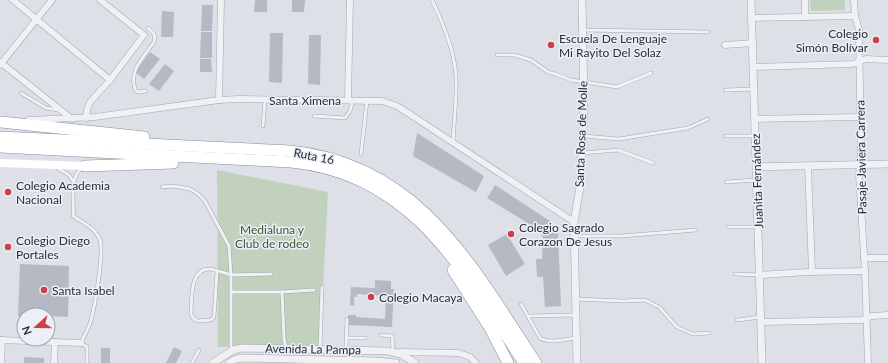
<svg xmlns="http://www.w3.org/2000/svg" width="888" height="363" font-family="Lato,sans-serif">
<rect width="100%" height="100%" fill="#dde0e7"/>
<!-- green -->
<g fill="#c1d1be">
<path d="M810,0H845V10L811,11Z"/>
<path d="M217,170L328,192L320,345L218,347Z"/>
</g>
<!-- building -->
<g fill="#b4b9c4">
<path d="M255,0H267V12H254Z"/>
<path d="M292,0H305L304,12H292Z"/>
<path d="M202,5H213L212,31H201Z"/>
<path d="M162,11L174,12L173,37H161Z"/>
<path d="M201,32H212V58H200Z"/>
<path d="M270,33H283L282,83L269,82Z"/>
<path d="M309,35H321L320,85L308,84Z"/>
<path d="M150,52L160,59L144,79L135,72Z"/>
<path d="M200,59H211L212,72H200Z"/>
<path d="M165,64L174,71L159,91L149,84Z"/>
<path d="M417,133L484,176L476,192L413,156Z"/>
<path d="M495,185L550,221L547,224L551,231L558,232L561,306L545,307L543,277H537L536,259H542L543,237L539,230L487,198Z"/>
<path d="M507,234L525,264L506,276L488,245Z"/>
<path d="M20,264L69,266L68,317L48,316V315L18,316Z"/>
<path d="M375,280L391,281V289H394L392,327L348,325V315H356V317L385,319L386,296L357,294V297H354V306L350,305L351,287L375,288Z"/>
<path d="M174,347L182,351L176,363H166Z"/>
<rect x="101" y="348" width="9" height="15"/>
<path d="M24,357L44,358V363H24Z"/>
</g>
<g fill="none" stroke-linecap="round" stroke-linejoin="round">
<!-- service casing -->
<g stroke="#a2a7b1" stroke-width="4">
<g id="service">
<path d="M432,0C443,23 455,51 456,77C457,98 454,120 453,142"/>
<path d="M582,30L708,32"/>
<path d="M497,55H514L531,60L548,72L555,74L571,80L617,87L651,73"/>
<path d="M725,90L754,89"/>
<path d="M146,91L139,92L136,91C127,72 144,57 154,42C156,35 154,33 148,28"/>
<path d="M21,93L46,108L59,110"/>
<path d="M314,116L345,118L350,111L353,100"/>
<path d="M263,126L265,100"/>
<path d="M583,136L619,139L688,128L708,119"/>
<path d="M726,136H755"/>
<path d="M582,153L618,150L653,163"/>
<path d="M361,154L367,101"/>
<path d="M56,167L69,175L73,181"/>
<path d="M82,168C68,179 75,201 73,216C84,223 95,228 100,240C104,253 95,306 91,320C89,328 84,336 81,343L87,347V363"/>
<path d="M726,182L757,180"/>
<path d="M162,187L173,186L190,189L198,194L205,201L229,246L231,275C225,273 216,270 210,269C189,268 192,301 191,314L193,318L197,321L211,320L214,317L217,271"/>
<path d="M728,227H758"/>
<path d="M575,236H621L696,230"/>
<path d="M735,274L760,275"/>
<path d="M232,292H282L314,290"/>
<path d="M282,292L284,338L286,349"/>
<path d="M575,299L623,301L645,300L659,307L677,327L693,334L709,333"/>
<path d="M521,304L540,338C550,344 565,339 576,338"/>
<path d="M528,316L576,315"/>
<path d="M737,320L761,317"/>
<path d="M381,335L392,336L393,351"/>
<path d="M347,338H365"/>
<path d="M231,349V275L271,274"/>
<path d="M346,349L347,319"/>
<path d="M320,350L322,287"/>
<path d="M192,363L199,350"/>
</g>
</g>
<!-- minor casing -->
<g stroke="#a2a7b1" stroke-width="7">
<g id="minor">
<path d="M13,0L110,80"/>
<path d="M805,0V17"/>
<path d="M854,0L855,16L859,30L861,156L859,174L865,271L868,363"/>
<path d="M752,18L855,16"/>
<path d="M725,45L753,43"/>
<path d="M0,62L72,119"/>
<path d="M0,65L52,0"/>
<path d="M753,67L853,64L866,59L888,60"/>
<path d="M219,100L221,0"/>
<path d="M348,100L350,0"/>
<path d="M86,118L87,110L90,102L110,80L144,35L100,0"/>
<path d="M755,119L861,117"/>
<path d="M29,120L95,117L219,100L240,99L382,101L397,106L411,115L574,222"/>
<path d="M808,166L812,272"/>
<path d="M864,258H888"/>
<path d="M760,275L808,272L865,271"/>
<path d="M761,322L862,320L872,316L888,315"/>
<path d="M0,340L81,343"/>
<path d="M399,352L459,353L470,357L476,363"/>
<path d="M1,363L2,340"/>
<path d="M54,363L55,342"/>
</g>
</g>
<!-- tertiary casing -->
<g stroke="#a2a7b1" stroke-width="8">
<g id="tertiary">
<path d="M751,0L762,363"/>
<path d="M756,167L888,164"/>
<path d="M213,363L233,350L242,348L388,351L401,354L415,363"/>
<path d="M229,363L236,359L243,358L376,361L396,363"/>
<path d="M577,363L574,222L580,187L582,153L584,104L582,0"/>
</g>
</g>
<!-- motorway casing -->
<g stroke="#848c9e" stroke-width="12">
<g id="motorway">
<path d="M1,122L144,137"/>
<path d="M0,137L290,151C419,164 472,266 536,363"/>
<path d="M0,147L291,162C412,173 464,272 524,363"/>
<path d="M85,166L173,163"/>
<path d="M453,270L490,328L508,363"/>
</g>
</g>
<!-- service -->
<use href="#service" stroke="#eff1f5" stroke-width="3"/>
<!-- minor -->
<use href="#minor" stroke="#eff1f5" stroke-width="6"/>
<!-- tertiary -->
<use href="#tertiary" stroke="#eff1f5" stroke-width="7"/>
<!-- secondary -->
<path stroke="#fff" stroke-width="8" d="M0,163L85,166"/>
<!-- motorway -->
<use href="#motorway" stroke="#fff" stroke-width="11"/>
</g>
<!-- markers -->
<g fill="#d03e4a" stroke="#eceff5" stroke-width="1.5">
<circle cx="876" cy="40" r="4"/>
<circle cx="551" cy="45" r="4"/>
<circle cx="8" cy="192" r="4"/>
<circle cx="511" cy="234" r="4"/>
<circle cx="8" cy="247" r="4"/>
<circle cx="44" cy="290" r="4"/>
<circle cx="371" cy="297" r="4"/>
</g>
<g text-anchor="middle" dominant-baseline="central" stroke-width="3" stroke-linejoin="round" paint-order="stroke">
<!-- poi labels -->
<g font-size="12" fill="#262d3d" stroke="#eceff5" text-anchor="start">
<text x="868" y="33" text-anchor="end">Colegio<tspan x="868" dy="14">Simón Bolívar</tspan></text>
<text x="559" y="38">Escuela De Lenguaje<tspan x="559" dy="14">Mi Rayito Del Solaz</tspan></text>
<text x="16" y="185">Colegio Academia<tspan x="16" dy="14">Nacional</tspan></text>
<text x="519" y="227">Colegio Sagrado<tspan x="519" dy="14">Corazon De Jesus</tspan></text>
<text x="16" y="240">Colegio Diego<tspan x="16" dy="14">Portales</tspan></text>
<text x="52" y="290">Santa Isabel</text>
<text x="379" y="297">Colegio Macaya</text>
</g>
<!-- street labels -->
<g font-size="12" fill="#262d3d" stroke="#eceff5">
<text x="305" y="100">Santa Ximena</text>
<text transform="translate(581 134) rotate(-88)">Santa Rosa de Molle</text>
<text transform="translate(314 156) rotate(11)">Ruta 16</text>
<text transform="translate(861 157) rotate(-91)">Pasaje Javiera Carrera</text>
<text transform="translate(757 181) rotate(-92)">Juanita Fernández</text>
<text transform="translate(313 349) rotate(1)">Avenida La Pampa</text>
</g>
<!-- park labels -->
<g font-size="12" fill="#385933" stroke="#eceff5">
<text x="272" y="229">Medialuna y<tspan x="272" dy="14">Club de rodeo</tspan></text>
</g>
</g>
<!-- north arrow -->
<g transform="translate(36 327) rotate(249)"><circle r="19" fill="#eceff5" stroke="#9da1ab"/>
<path d="M0-3L7 15L0 10L-7 15Z" fill="#d03e4a"/>
<text y="-6" font-size="11" font-weight="bold" text-anchor="middle" fill="#262d3d">N</text>
</g>
</svg>
